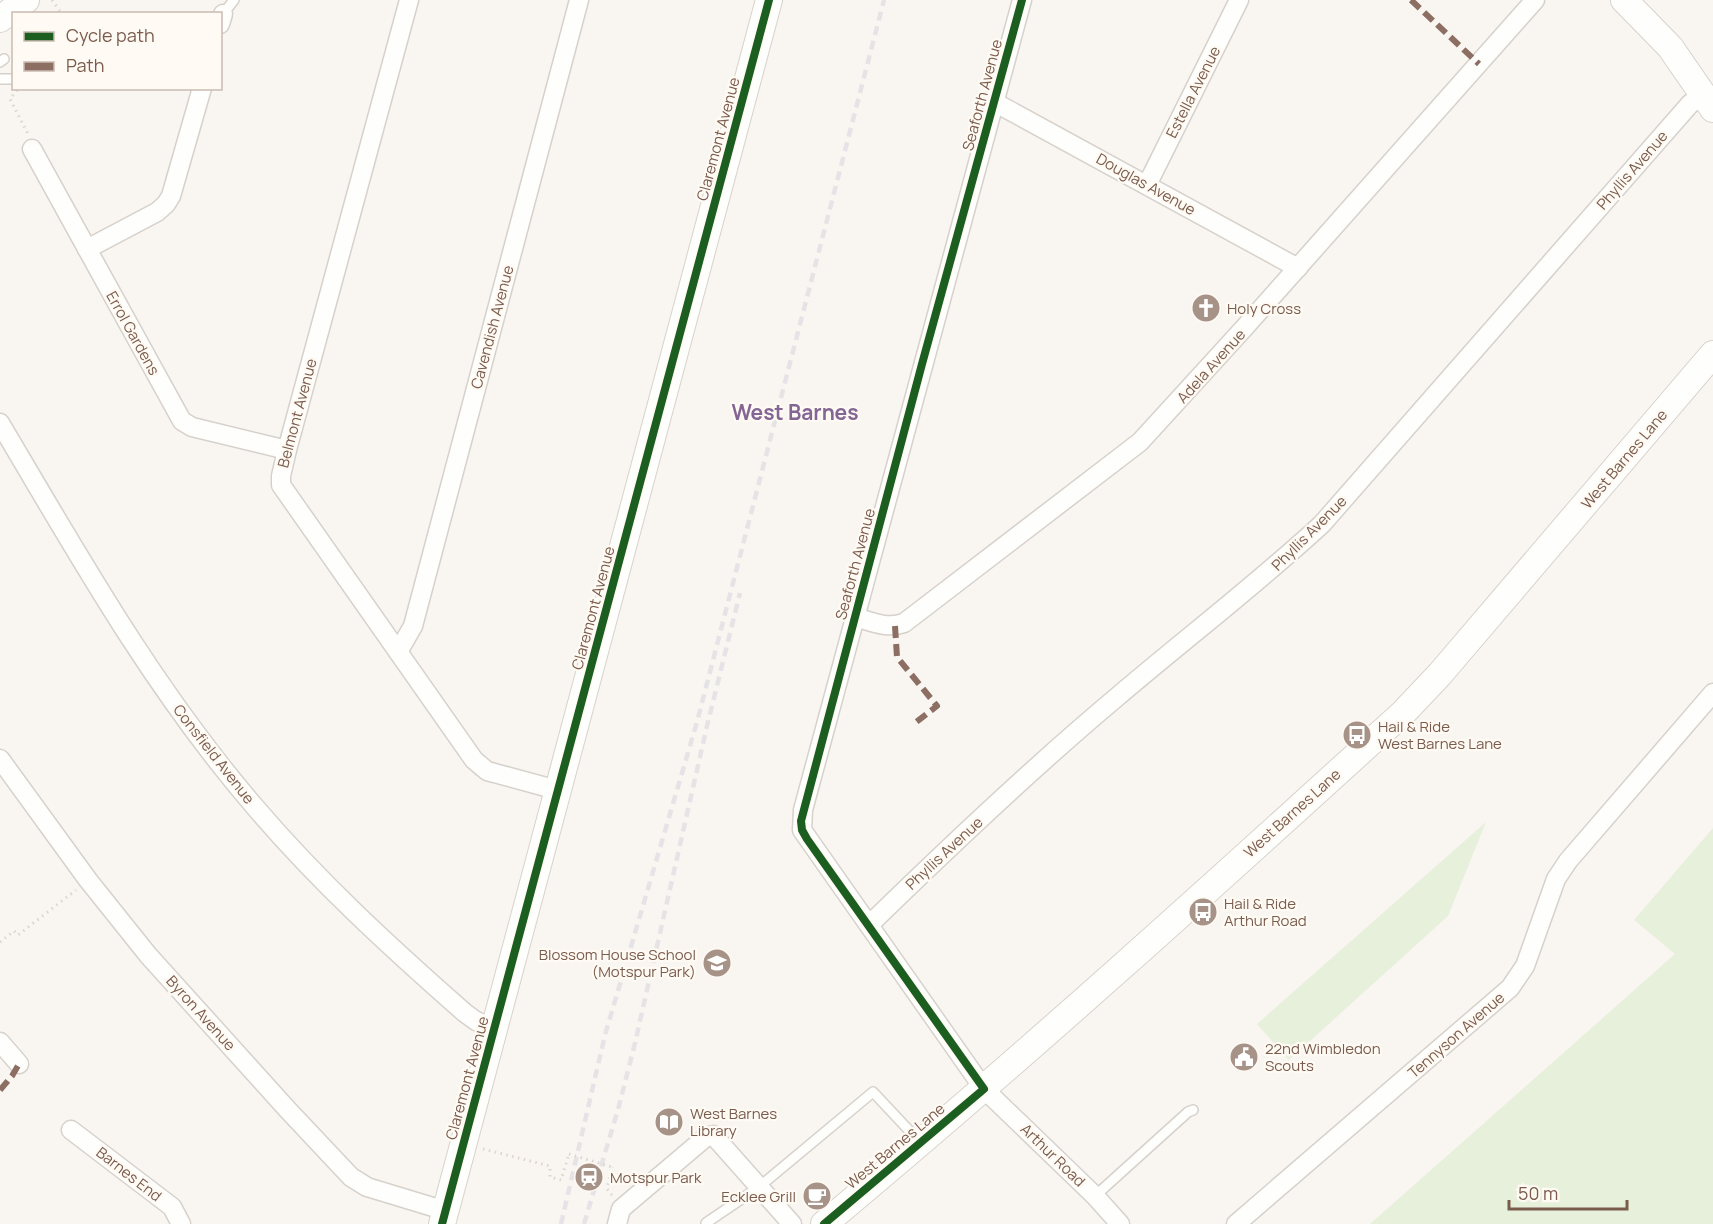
<svg xmlns="http://www.w3.org/2000/svg" width="1713" height="1224" font-family="Manrope,sans-serif">
<rect width="100%" height="100%" fill="#f9f5f0"/>
<!-- green -->
<g fill="#e7f0db">
<path d="M1486,822L1448,916L1289,1060L1257,1024Z"/>
<path d="M1713,828V1224H1370L1675,954L1634,920Z"/>
</g>
<g fill="none" stroke-linecap="round" stroke-linejoin="round">
<!-- lane casing -->
<g stroke="#d7d1cb" stroke-width="12">
<g id="lane">
<path d="M223,14L234,0"/>
<path d="M0,62L4,59"/>
<path d="M0,79H14"/>
<path d="M1095,1196L1188,1112L1193,1110"/>
<path d="M706,1223L759,1187L873,1092L919,1141"/>
</g>
</g>
<!-- street casing -->
<g stroke="#d7d1cb" stroke-width="21">
<g id="street">
<path d="M409,0L287,450L281,476V485L474,760L487,771L557,790"/>
<path d="M1022,0L803,810L802,830L984,1089L1095,1196L1120,1224"/>
<path d="M220,24L223,14"/>
<path d="M994,102L1298,268"/>
<path d="M32,149L182,421L192,427L287,450"/>
<path d="M1147,185L1239,0"/>
<path d="M87,249L157,212L166,204L171,196L202,88"/>
<path d="M0,423C78,555 154,690 255,807C319,882 391,948 465,1013L476,1021L494,1028"/>
<path d="M855,617C872,622 887,629 904,623L1140,442L1245,327L1535,0"/>
<path d="M398,652L413,626L579,0"/>
<path d="M0,759L88,880L148,955L287,1109L351,1177L367,1187L446,1211"/>
<path d="M869,925C949,847 1031,769 1117,697C1185,639 1256,585 1322,524L1690,104L1703,95"/>
<path d="M0,1042L19,1064"/>
<path d="M71,1130L172,1207L181,1224"/>
<path d="M617,1224L621,1209L706,1137L713,1135L792,1224"/>
<path d="M1236,1224L1510,988L1525,966L1556,879L1568,861L1713,693"/>
</g>
</g>
<!-- secondary casing -->
<g stroke="#d9d2cb" stroke-width="28">
<g id="secondary">
<path d="M1624,0L1670,47L1713,109"/>
<path d="M0,19L26,0"/>
<path d="M442,1224L769,0"/>
<path d="M824,1224C1022,1059 1213,886 1404,712L1440,674L1713,354"/>
</g>
</g>
<!-- path -->
<g stroke="#dcd5d0" stroke-width="3" stroke-dasharray="1.5 4.5" stroke-linecap="butt">
<path d="M52,0L62,14"/>
<path d="M17,90L10,99L28,134"/>
<path d="M0,942L14,931L18,935L76,890"/>
<path d="M483,1149L550,1166V1177L561,1180L569,1154"/>
<path d="M612,1195L607,1189L612,1167"/>
</g>
<!-- lane -->
<use href="#lane" stroke="#fefefd" stroke-width="9"/>
<!-- street -->
<use href="#street" stroke="#fefefd" stroke-width="18"/>
<!-- secondary -->
<use href="#secondary" stroke="#fefefd" stroke-width="26"/>
<!-- rail -->
<g stroke="#e6e3e7" stroke-width="4.5" stroke-dasharray="9 6" stroke-linecap="butt">
<path d="M561,1224L605,1035L697,722L884,0"/>
<path d="M584,1224L619,1106L635,1043L707,726L740,593"/>
</g>
<!-- path-bridge -->
<path stroke="#dcd5d0" stroke-width="3" stroke-dasharray="1.5 4.5" stroke-linecap="butt" d="M569,1154L612,1167"/>
<!-- quiet -->
<g stroke="#8d6e63" stroke-width="6" stroke-dasharray="12 6" stroke-linecap="butt">
<path d="M1411,0L1479,64"/>
<path d="M895,626L897,657L937,706L915,723"/>
<path d="M0,1090L12,1076L19,1064"/>
</g>
<!-- cycleway casing -->
<g stroke="#fffaf3" stroke-width="11">
<g id="cycleway">
<path d="M442,1224L769,0"/>
<path d="M824,1224L984,1089L807,839L802,830L801,821L922,364L1022,0"/>
</g>
</g>
<!-- cycleway -->
<use href="#cycleway" stroke="#1b5e20" stroke-width="8"/>
</g>
<!-- icons -->
<defs>
<g id="church-disc" transform="scale(1.5)"><circle r="9.5" fill="#a69286" stroke="#fffaf3"/><path d="M-1.2-6h2.4v3.5h3.3v2.4h-3.3V6h-2.4V-.1h-3.3v-2.4h3.3Z" fill="#fff"/></g>
<g id="bus-disc" transform="scale(1.5)"><circle r="9.5" fill="#a69286" stroke="#fffaf3"/><path d="M-5-6H5V4H4V6H2V4H-2V6H-4V4H-5ZM-3.5-4V0h7V-4ZM-3.5 1.2v1.5H-2V1.2ZM2 1.2v1.5H3.5V1.2Z" fill="#fff"/></g>
<g id="school-disc" transform="scale(1.5)"><circle r="9.5" fill="#a69286" stroke="#fffaf3"/><path d="M0-5L7-2L0 1L-7-2ZM-4 1L0 2.5L4 1V4Q0 6-4 4Z" fill="#fff"/></g>
<g id="civic-disc" transform="scale(1.5)"><circle r="9.5" fill="#a69286" stroke="#fffaf3"/><path d="M-.6-6.5H3V-4.5H.6V-3L4-1V1h2V6H-6V1h2V-1L-.6-3ZM-1.2 2.5V6h2.4V2.5Z" fill="#fff"/></g>
<g id="library-disc" transform="scale(1.5)"><circle r="9.5" fill="#a69286" stroke="#fffaf3"/><path d="M-6-4Q-3-5.5-.7-3.5V5Q-3 3-6 4ZM6-4Q3-5.5 .7-3.5V5Q3 3 6 4Z" fill="#fff"/></g>
<g id="station-disc" transform="scale(1.5)"><circle r="9.5" fill="#a69286" stroke="#fffaf3"/><path d="M-3-6H3Q5-6 5-4V2Q5 4 3 4L4.5 6H3L1.5 4h-3L-3 6H-4.5L-3 4Q-5 4-5 2V-4Q-5-6-3-6ZM-3.5-4v3h7v-3ZM-3.5 1v1.5H-2V1ZM2 1v1.5H3.5V1Z" fill="#fff"/></g>
<g id="cafe-disc" transform="scale(1.5)"><circle r="9.5" fill="#a69286" stroke="#fffaf3"/><path d="M-5.5-4.5H6V0H3Q3 3.5 0 3.5H-2.5Q-5.5 3.5-5.5 0ZM3-3.2v2h1.7v-2ZM-6 4.5H4V6H-6Z" fill="#fff"/></g>
</defs>
<g fill-rule="evenodd">
<use href="#church-disc" x="1206" y="308"/>
<use href="#bus-disc" x="1357" y="735"/>
<use href="#bus-disc" x="1203" y="912"/>
<use href="#school-disc" x="717" y="963"/>
<use href="#civic-disc" x="1244" y="1057"/>
<use href="#library-disc" x="669" y="1122"/>
<use href="#station-disc" x="589" y="1177"/>
<use href="#cafe-disc" x="817" y="1196"/>
</g>
<g text-anchor="middle" dominant-baseline="central" stroke-width="4.5" stroke-linejoin="round" paint-order="stroke">
<!-- street labels -->
<g font-size="15" fill="#7a5c4d" stroke="#fffaf3">
<text transform="translate(1193 92) rotate(-63)">Estella Avenue</text>
<text transform="translate(982 95) rotate(-75)">Seaforth Avenue</text>
<text transform="translate(718 139) rotate(-75)">Claremont Avenue</text>
<text transform="translate(1632 170) rotate(-49)">Phyllis Avenue</text>
<text transform="translate(1146 184) rotate(29)">Douglas Avenue</text>
<text transform="translate(492 327) rotate(-75)">Cavendish Avenue</text>
<text transform="translate(133 333) rotate(61)">Errol Gardens</text>
<text transform="translate(1211 366) rotate(-48)">Adela Avenue</text>
<text transform="translate(297 413) rotate(-75)">Belmont Avenue</text>
<text transform="translate(1624 459) rotate(-50)">West Barnes Lane</text>
<text transform="translate(1309 533) rotate(-45)">Phyllis Avenue</text>
<text transform="translate(855 564) rotate(-75)">Seaforth Avenue</text>
<text transform="translate(593 608) rotate(-75)">Claremont Avenue</text>
<text transform="translate(214 754) rotate(52)">Consfield Avenue</text>
<text transform="translate(1292 813) rotate(-42)">West Barnes Lane</text>
<text transform="translate(944 853) rotate(-43)">Phyllis Avenue</text>
<text transform="translate(201 1013) rotate(48)">Byron Avenue</text>
<text transform="translate(1456 1035) rotate(-41)">Tennyson Avenue</text>
<text transform="translate(467 1078) rotate(-75)">Claremont Avenue</text>
<text transform="translate(895 1146) rotate(-40)">West Barnes Lane</text>
<text transform="translate(1053 1155) rotate(44)">Arthur Road</text>
<text transform="translate(129 1174) rotate(38)">Barnes End</text>
</g>
<!-- poi labels -->
<g font-size="15" fill="#7a5c4d" stroke="#fffaf3" text-anchor="start">
<text x="1227" y="308">Holy Cross</text>
<text x="1378" y="726">Hail &amp; Ride<tspan x="1378" dy="17">West Barnes Lane</tspan></text>
<text x="1224" y="903">Hail &amp; Ride<tspan x="1224" dy="17">Arthur Road</tspan></text>
<text x="696" y="954" text-anchor="end">Blossom House School<tspan x="696" dy="17">(Motspur Park)</tspan></text>
<text x="1265" y="1048">22nd Wimbledon<tspan x="1265" dy="17">Scouts</tspan></text>
<text x="690" y="1113">West Barnes<tspan x="690" dy="17">Library</tspan></text>
<text x="610" y="1177">Motspur Park</text>
<text x="796" y="1196" text-anchor="end">Ecklee Grill</text>
</g>
<!-- district labels -->
<g font-size="21" font-weight="bold" fill="#846695" stroke="#fffaf3">
<text x="795" y="412">West Barnes</text>
</g>
</g>
<!-- legend -->
<rect x="12" y="12" width="210" height="78" fill="#fffaf3" stroke="#cabbb1" stroke-width="1.5"/>
<rect x="24" y="32" width="30" height="9" fill="#1b5e20" stroke="#cabbb1" stroke-width="1.5"/>
<text x="66" y="42" font-size="18" fill="#7a5c4d">Cycle path</text>
<rect x="24" y="62" width="30" height="9" fill="#8d6e63" stroke="#cabbb1" stroke-width="1.5"/>
<text x="66" y="72" font-size="18" fill="#7a5c4d">Path</text>
<!-- scale -->
<path d="M1509 1200v9h118v-9" fill="none" stroke="#7a5c4d" stroke-width="3"/>
<text x="1518" y="1200" font-size="18" fill="#7a5c4d" stroke="#fffaf3" stroke-width="4.5" paint-order="stroke">50 m</text>
</svg>
